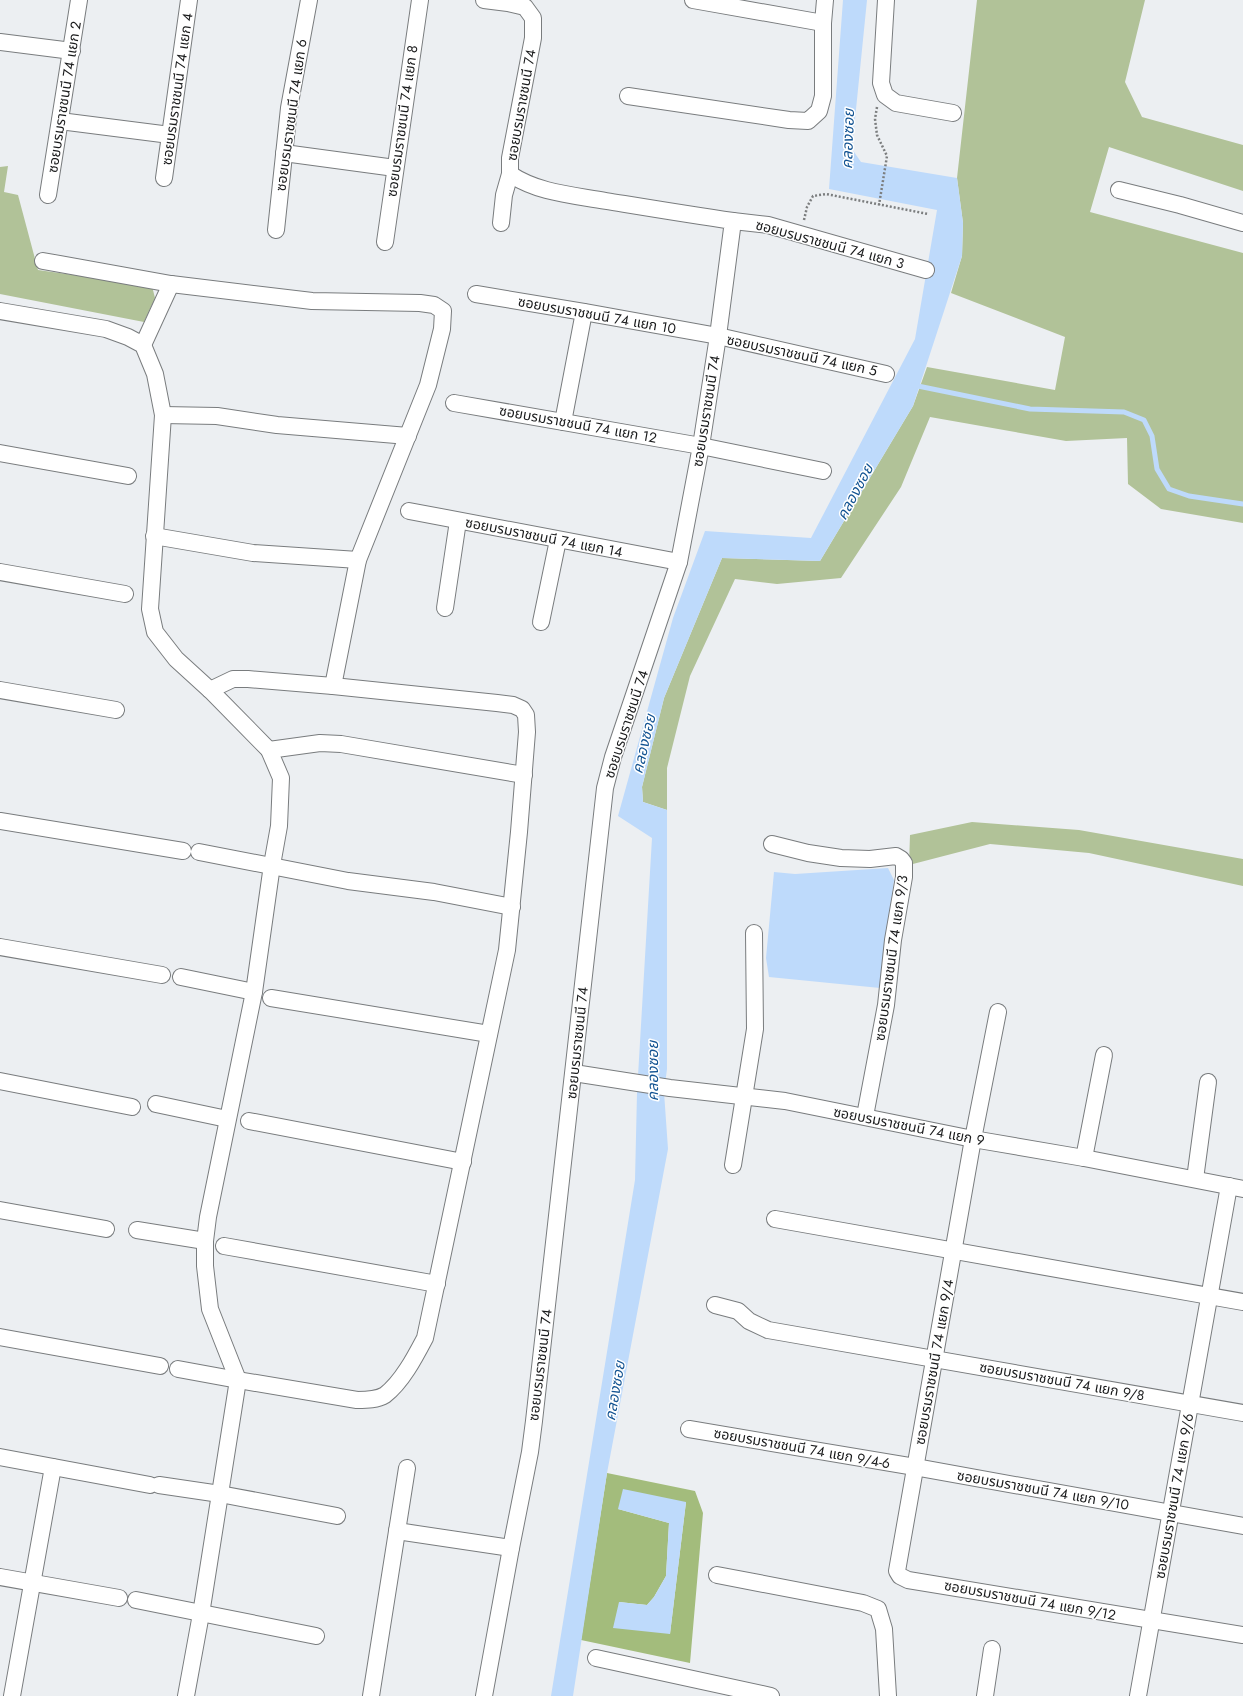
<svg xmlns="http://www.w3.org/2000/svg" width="1243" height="1696" font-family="Jost,'Noto Sans Thai',sans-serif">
<rect width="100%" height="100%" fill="#eceff2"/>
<!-- green -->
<g fill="#b1c298">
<path d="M977,0H1145L1125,82L1142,117L1243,145V191L1109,147L1090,212L1243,253V523L1161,509L1128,484L1127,438L1066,441L930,417L901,487L841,578L777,584L735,579L690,676L667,768V810L643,802L642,787L664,698L722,558L820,561L913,406L927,367L1055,390L1065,337L951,293L962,256L963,223L957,178Z"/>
<path d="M8,166L4,192L18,195L38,270L152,286L155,298L144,322L0,294V167Z"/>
<path d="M972,822L1079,830L1243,859V886L1089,853L990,844L909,865L910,835Z"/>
</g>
<!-- forest -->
<path fill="#a3bc7c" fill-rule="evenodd" d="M607,1473L695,1491L703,1513L690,1663L581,1640ZM686,1502L670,1634L619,1602L647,1605L654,1597L666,1576L669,1523L618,1509Z"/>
<!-- water -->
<g fill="#bedafb">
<path d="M843,0H867L852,149L861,162L957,178L963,223L962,256L913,406L820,561L722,558L664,698L642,787L643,802L667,810V1069L664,1092L668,1149L607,1473L573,1696H551L635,1180L637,1093L652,838L618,816L673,618L705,531L811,538L915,339L937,210L829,189Z"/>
<path d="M888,868L894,880L880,988L769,977L766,958L774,872L795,874Z"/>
<path d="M623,1489L686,1502L670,1634L613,1628L619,1602L647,1605L654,1597L666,1576L669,1523L618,1509Z"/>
</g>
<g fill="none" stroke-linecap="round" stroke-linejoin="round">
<!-- stream -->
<path stroke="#bedafb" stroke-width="5" d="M913,385L1030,409L1124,412L1144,420L1152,436L1157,469L1169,489L1189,496L1243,504"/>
<!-- minor casing -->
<g stroke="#797c7e" stroke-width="18">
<g id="minor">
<path d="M484,0L508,3L525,7L533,18V38L510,158V174C538,193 573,195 606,201C649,208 691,215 733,221L718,336L701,446L679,562L613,757L605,788L534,1421L530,1452L511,1548L484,1696"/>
<path d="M693,0L823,23"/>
<path d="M886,0L881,83L885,95L896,103L953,113"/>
<path d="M0,42L72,51"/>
<path d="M628,96L789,120L808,121L819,111L823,96V23L825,0"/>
<path d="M60,121L170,135"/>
<path d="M284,153L395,168"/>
<path d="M164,178L189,0"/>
<path d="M1119,190L1180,205L1243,223"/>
<path d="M48,195L79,0"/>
<path d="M733,221L768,225L926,270"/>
<path d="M501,223L504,195L510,174"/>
<path d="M276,230L289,108L309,0"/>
<path d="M385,242L420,0"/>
<path d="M43,261L171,284L312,301L420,303L434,305L443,311L442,329L428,385L358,560L333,686"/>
<path d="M476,294L584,312L718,336L886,374"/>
<path d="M0,311L106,329L128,337L143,345L155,374L163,415L150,609L155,632L176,659L210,690L269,750L281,778L279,826L272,865L254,992L208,1217L205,1241V1266L210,1309L238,1380L201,1614L186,1696"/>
<path d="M143,345L171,284"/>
<path d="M454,403L701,446L823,471"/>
<path d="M163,415L217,416L277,425L408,436"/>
<path d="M563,422L584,312"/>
<path d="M0,453L128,476"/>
<path d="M409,511L679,562"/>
<path d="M154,536L253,553L358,560"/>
<path d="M0,572L125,594"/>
<path d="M445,608L458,521"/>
<path d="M541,622L558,540"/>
<path d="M0,690L116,710"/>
<path d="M269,750L320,743L341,744L524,775"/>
<path d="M0,821L183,851"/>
<path d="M772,844L808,853L841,858L870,859L896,856L901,859L904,863V877L893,940L886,1005L865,1116"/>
<path d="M199,852L348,881L434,892L512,907"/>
<path d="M0,947L162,975"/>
<path d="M181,977L254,992"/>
<path d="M271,998L489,1034"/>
<path d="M998,1012L973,1139L897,1571L900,1576L908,1580L1243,1635"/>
<path d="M574,1073L670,1088L785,1101L973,1139L1084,1158L1243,1189"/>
<path d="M0,1081L132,1107"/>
<path d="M156,1104L227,1119"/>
<path d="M249,1121L463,1162"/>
<path d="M1084,1158L1104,1055"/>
<path d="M733,1165L755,1029L754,933"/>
<path d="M1195,1179L1208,1082"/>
<path d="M0,1210L106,1229"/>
<path d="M775,1219L1243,1302"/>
<path d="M137,1230L205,1241"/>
<path d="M224,1246L437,1284"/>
<path d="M715,1305L738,1311L749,1321L768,1330L1243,1413"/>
<path d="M0,1337L160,1366"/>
<path d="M178,1369L238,1380L357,1400C367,1400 377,1400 385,1395C402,1382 415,1357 425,1338L507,950L519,832L527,732L526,715L522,709L513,705L497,703L333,686L248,679H233L210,690"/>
<path d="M689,1429L915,1467L1243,1526"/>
<path d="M0,1457L150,1485"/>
<path d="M159,1485L220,1494L337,1516"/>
<path d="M397,1531L511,1548"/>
<path d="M717,1575L863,1603L878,1609L884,1629L888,1696"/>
<path d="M0,1577L119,1598"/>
<path d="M136,1600L316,1636"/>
<path d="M596,1658L771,1696"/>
<path d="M12,1696L53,1467"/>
<path d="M371,1696L407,1468"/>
<path d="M985,1696L992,1649"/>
<path d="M1138,1696L1229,1186"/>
</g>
</g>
<!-- path -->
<g stroke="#7c7e7f" stroke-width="2.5" stroke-dasharray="2 2" stroke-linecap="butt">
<path d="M877,107L875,119L877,135L887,156L879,205"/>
<path d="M804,220L807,207L813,196L826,194L928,214"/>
</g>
<!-- minor -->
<use href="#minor" stroke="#fff" stroke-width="16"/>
</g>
<g text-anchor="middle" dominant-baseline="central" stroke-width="3" stroke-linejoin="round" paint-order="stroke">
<!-- street labels -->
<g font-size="14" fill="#191a1b" stroke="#fff">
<text transform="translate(177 89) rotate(-82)">ซอยบรมราชชนนี 74 แยก 4</text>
<text transform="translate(64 97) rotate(-81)">ซอยบรมราชชนนี 74 แยก 2</text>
<text transform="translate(521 105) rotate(-80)">ซอยบรมราชชนนี 74</text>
<text transform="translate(291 115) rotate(-82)">ซอยบรมราชชนนี 74 แยก 6</text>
<text transform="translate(402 121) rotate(-82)">ซอยบรมราชชนนี 74 แยก 8</text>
<text transform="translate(830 244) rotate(15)">ซอยบรมราชชนนี 74 แยก 3</text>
<text transform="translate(597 315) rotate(10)">ซอยบรมราชชนนี 74 แยก 10</text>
<text transform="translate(802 355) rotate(12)">ซอยบรมราชชนนี 74 แยก 5</text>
<text transform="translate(706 411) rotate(-81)">ซอยบรมราชชนนี 74</text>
<text transform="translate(578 424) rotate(10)">ซอยบรมราชชนนี 74 แยก 12</text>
<text transform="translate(544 537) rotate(11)">ซอยบรมราชชนนี 74 แยก 14</text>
<text transform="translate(626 724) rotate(-72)">ซอยบรมราชชนนี 74</text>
<text transform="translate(891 958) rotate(-82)">ซอยบรมราชชนนี 74 แยก 9/3</text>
<text transform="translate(577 1043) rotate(-84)">ซอยบรมราชชนนี 74</text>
<text transform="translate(909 1126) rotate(11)">ซอยบรมราชชนนี 74 แยก 9</text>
<text transform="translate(934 1362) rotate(-80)">ซอยบรมราชชนนี 74 แยก 9/4</text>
<text transform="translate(540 1365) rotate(-83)">ซอยบรมราชชนนี 74</text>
<text transform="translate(1062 1381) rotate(10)">ซอยบรมราชชนนี 74 แยก 9/8</text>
<text transform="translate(802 1448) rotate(10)">ซอยบรมราชชนนี 74 แยก 9/4-6</text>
<text transform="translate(1043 1490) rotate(10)">ซอยบรมราชชนนี 74 แยก 9/10</text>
<text transform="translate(1174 1496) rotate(-80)">ซอยบรมราชชนนี 74 แยก 9/6</text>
<text transform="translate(1030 1600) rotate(10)">ซอยบรมราชชนนี 74 แยก 9/12</text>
</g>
<!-- water labels -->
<g font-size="15" font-style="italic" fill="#125392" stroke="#fff">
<text transform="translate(848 139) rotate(-88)">คลองซอย</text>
<text transform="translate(855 492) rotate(-62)">คลองซอย</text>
<text transform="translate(644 744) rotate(-77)">คลองซอย</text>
<text transform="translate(653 1071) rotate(-90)">คลองซอย</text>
<text transform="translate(615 1391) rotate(-80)">คลองซอย</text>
</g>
</g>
</svg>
